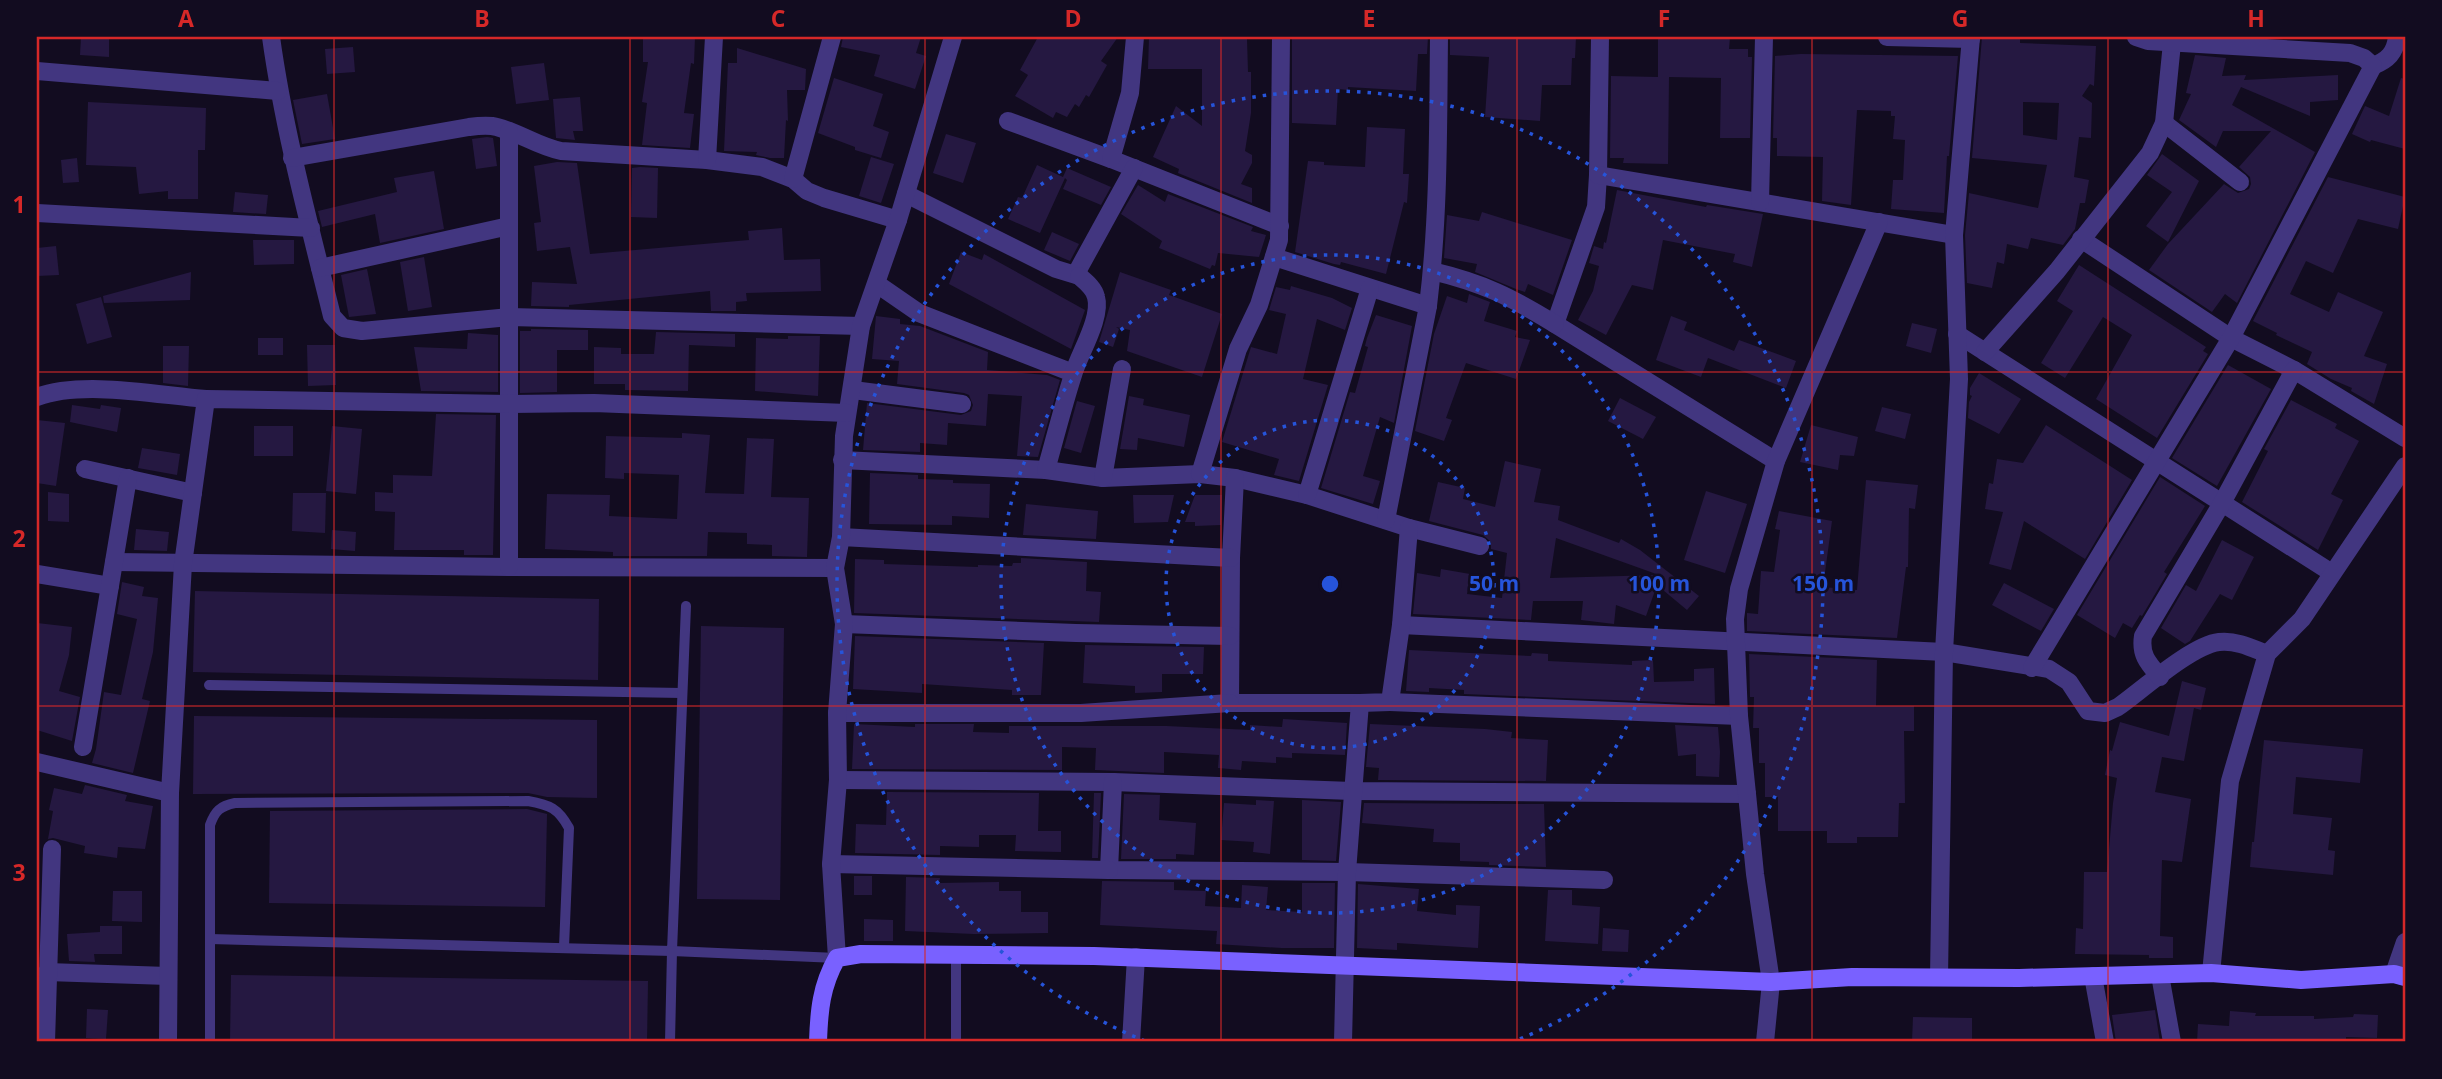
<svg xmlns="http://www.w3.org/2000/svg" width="2442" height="1079" font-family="'Open Sans',sans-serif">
<rect width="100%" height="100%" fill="#120c20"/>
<!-- building -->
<g fill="#251841" fill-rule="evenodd">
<path d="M81,37H109V57L80,55Z"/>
<path d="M643,37H695L694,64L691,63L684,113L694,114L690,148L642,145L647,103L642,102L648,62H643Z"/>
<path d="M843,37H921L916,53L926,56L915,89L874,76L880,55L841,47Z"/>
<path d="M1038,37H1118L1101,61L1107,65L1089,97L1086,95L1079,107L1075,104L1067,117L1056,112L1053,118L1015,96L1028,75L1020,70Z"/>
<path d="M1149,37L1247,39L1248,72H1251V113L1245,151L1252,155V163L1241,184L1252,188V203L1178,173L1179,169L1153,157L1176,106L1202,126V69H1148Z"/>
<path d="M1292,37H1428L1427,54H1418L1416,91L1348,87V90L1338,89L1336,125L1292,123Z"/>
<path d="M1450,37H1576L1575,58H1572L1571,85H1542L1540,121L1485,117L1489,57L1450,55Z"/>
<path d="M1658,37H1730L1729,49H1748V57H1752L1750,138H1720L1721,78L1669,77L1668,164L1623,163L1624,158H1610L1611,76L1658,77Z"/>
<path d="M1982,37H2020V43L2096,46L2094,86L2090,84L2082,96L2092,103L2091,138L2079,137L2074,177L2089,180L2085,203H2080L2075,229L2063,245L2031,238L2028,249L2007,244L2004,264L1997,262L1992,288L1967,283L1965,235L1969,193L2038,208L2047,165L1972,158ZM2023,102L2059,103L2057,140L2023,135Z"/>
<path d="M353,47L355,72L327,74L325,49Z"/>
<path d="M737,48L806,69L805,90H787L788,121L786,120L784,158H770L756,155L757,152L724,151L728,63H737Z"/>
<path d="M1801,54L1958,56L1949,156H1947L1944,213L1891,209L1893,180H1903L1905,140L1893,139L1895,116H1891V111L1857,110L1851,205L1822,201L1823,157L1777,156V138H1773L1775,56Z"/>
<path d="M2195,55L2226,58L2222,76L2246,75L2244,80L2338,75V100L2310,102V116L2241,87L2232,105L2315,152L2237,303L2225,294L2212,312L2149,270L2168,244L2224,184L2238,193L2249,189L2251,184L2250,177L2239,167L2271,131H2223L2216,147L2179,120L2191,94L2186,93Z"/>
<path d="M544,63L549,100L516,104L511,67Z"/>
<path d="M834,78L883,94L873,126L889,132L881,158L855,150V147L818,133Z"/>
<path d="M2401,78L2405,79V149L2371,140L2370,142L2352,134L2365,106L2389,116Z"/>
<path d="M327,94L335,139L302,144L293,100Z"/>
<path d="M580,97L583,131H573L575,140L556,138L553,99Z"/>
<path d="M88,102L206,108L205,150H198V199H168V191L139,194L136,167L86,165Z"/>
<path d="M1367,127L1405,129L1403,174H1409L1407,203L1404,202L1386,274L1341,262L1340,265L1334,264L1295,252L1308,161L1324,162V165L1365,167Z"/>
<path d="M946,134L976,143L963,183L933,173Z"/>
<path d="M487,137L493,138L497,166L476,169L472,139Z"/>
<path d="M2162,154L2199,181L2168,242L2146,226L2172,192L2147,175Z"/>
<path d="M871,157L894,164L881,203L859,196Z"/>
<path d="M77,158L79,182L63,183L61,160Z"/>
<path d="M557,162L577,163L590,254L749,240L748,231L782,228L784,260L820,259L821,291L746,293L747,301L736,302V311H711L710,291L569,305V307L531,306L532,282L577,284L570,247L537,251L534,223L541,222L534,166Z"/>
<path d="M1037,165L1063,177L1067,168L1111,187L1101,205L1063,189L1067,180L1065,178L1040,233L1008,219L1018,197L1022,198Z"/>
<path d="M640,167L658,168L657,218L631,217L632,168Z"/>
<path d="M434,171L444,229L380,243L375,214L322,227L318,211L397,192L394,178Z"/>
<path d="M2328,177L2405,197L2398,229L2358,219L2333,273L2306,261L2290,294L2329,312L2338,292L2383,312L2364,356L2387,364L2374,404L2351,391L2352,388L2331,379L2307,364L2312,352L2276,335L2277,333L2253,321Z"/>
<path d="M1138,185L1165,202L1168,194L1253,227L1251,231L1266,235L1259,257L1218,253L1215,266L1212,265L1210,269L1159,248L1162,241L1121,214Z"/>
<path d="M1617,190L1706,207L1707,205L1763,214L1752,267L1733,262L1735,254L1663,240L1653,290L1632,285L1606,335L1578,320L1593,291L1599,266L1589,263L1594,246L1603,249L1604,242L1606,243Z"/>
<path d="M235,192L268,195L266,214L233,212Z"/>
<path d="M1482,212L1572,240L1553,295L1528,284L1525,292L1516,289L1475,272L1477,264L1444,258L1447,215L1479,221Z"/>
<path d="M1052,232L1079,244L1070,261L1044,250Z"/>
<path d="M253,240H294V264L254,265Z"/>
<path d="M56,246L59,275L37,276V248Z"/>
<path d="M961,252L982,260L984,254L1085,310L1071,349L949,284Z"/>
<path d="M424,257L432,307L408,311L400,262Z"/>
<path d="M2079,265L2206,347L2203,351L2208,354L2157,438L2096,399L2132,335L2103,317L2065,378L2041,363L2073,311L2057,301Z"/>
<path d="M367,269L376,314L349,317L341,275Z"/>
<path d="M191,272L190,300L104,303L103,296Z"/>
<path d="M1120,272L1171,290L1169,295L1222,314L1202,377L1127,351L1130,330L1116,327L1119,329L1113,347L1099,342Z"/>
<path d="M1291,286L1332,298L1352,308L1345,330L1317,319L1303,379L1328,385L1299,481L1274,475L1279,459L1222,442L1251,347L1277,354L1286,314L1269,310L1276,287L1290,290Z"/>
<path d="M1469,294L1490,302L1484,321L1517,331L1515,337L1530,340L1516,379L1466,363L1446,418L1452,420L1444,441L1415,431L1434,334L1447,296L1467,303Z"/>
<path d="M101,297L112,337L87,344L76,304Z"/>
<path d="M1376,315L1412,326L1394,423L1380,417L1363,476L1380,481L1373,504L1321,488L1350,392L1355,393L1368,347L1365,346L1367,338Z"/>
<path d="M876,316L900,319V324L920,326L988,352L987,370L1047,375L1060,380L1038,457L1017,456L1022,396L988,394L986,426L948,423L947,445L920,443V452L863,450L867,403L961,415L971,411L973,405L969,395L964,393L897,384L899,361L872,359Z"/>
<path d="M1671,316L1687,322L1684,330L1734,351L1739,340L1796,361L1786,388L1708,358L1701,377L1656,360Z"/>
<path d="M1912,323L1937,329L1931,353L1906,346Z"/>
<path d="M531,329L588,330V350H557V392L520,393V331H531Z"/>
<path d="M656,332L735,334V347L689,345L688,391L625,390V384H594V347L621,348V354H654Z"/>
<path d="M468,333L498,335V392L421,391L414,347L467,349Z"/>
<path d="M788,336H820L818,396L755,391L756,338L788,339Z"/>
<rect x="258" y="338" width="25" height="17"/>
<path d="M307,345H335L336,385L308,386Z"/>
<path d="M163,346H189L188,386L163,383Z"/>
<path d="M2228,365L2271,389L2217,486L2172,458Z"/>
<path d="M1979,373L2021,399L1999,434L1968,418L1969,402L1972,396L1970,395V388Z"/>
<path d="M1129,396L1144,399L1143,405L1190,415L1184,447L1138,438L1137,450L1120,449Z"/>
<path d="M1620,398L1656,417L1643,439L1608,421Z"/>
<path d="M2291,400L2337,424L2335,428L2359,441L2331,494L2343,500L2318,550L2242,502L2268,451L2264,449Z"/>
<path d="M1077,401L1095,406L1081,453L1064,448Z"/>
<path d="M72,405L100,409L101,405L121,408L117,432L70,422Z"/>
<path d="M1882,407L1911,414L1905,439L1875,431Z"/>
<path d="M436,414L496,415L493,555H464V550H394L395,512L375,511V492L393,493V475L432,476Z"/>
<path d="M37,420L65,423L56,486L37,483Z"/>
<path d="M1811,425L1858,437L1854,456L1840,455L1838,470L1800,462Z"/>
<path d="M2046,425L2132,480L2085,559L2024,521L2011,570L1989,564L2003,512L1985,509L1989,483L1993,484L1997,459L2023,463Z"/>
<rect x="254" y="426" width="39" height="30"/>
<path d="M332,426L362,429L356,494L326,491Z"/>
<path d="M682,433L710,435L705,493L744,494L747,438L774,439L771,497L809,498L807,557L772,556V545L747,544V533L708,532L707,556H613V552L545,549L547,494L610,495L609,516L677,519L679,475L624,473V479L605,478L606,436L682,438Z"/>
<path d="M142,448L180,454L177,475L138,468Z"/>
<path d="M1505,461L1541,469L1534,502L1560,506L1558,520L1619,543L1621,539L1640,550L1699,596L1687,610L1657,585L1646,616L1616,605L1614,624L1581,620L1583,601H1533L1531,620L1413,614L1417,573L1440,577L1441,569L1470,574L1467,594L1502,598L1507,553L1491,549V542L1483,535L1429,521L1438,482L1465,488L1463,499L1495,507ZM1556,538L1659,575L1550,578Z"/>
<path d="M870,473L918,475V479L953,480V483L990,484L989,518L952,516V525L869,524Z"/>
<path d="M2160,477L2205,506L2164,572L2167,574L2142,616L2140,615L2132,628L2123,623L2115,638L2077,615Z"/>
<path d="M1866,480L1918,485L1915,509L1909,508L1908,567H1906L1897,638L1747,631V613L1758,614L1761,571L1774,572L1780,530L1775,529L1779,511L1832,521L1823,587L1857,590Z"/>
<path d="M1706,491L1747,504L1725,573L1684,560Z"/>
<path d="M48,492L69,494V522L48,521Z"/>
<path d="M293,493H326L325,533L292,531Z"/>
<path d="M1133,495H1174L1168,522L1134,523Z"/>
<path d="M1195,495H1222L1221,525L1195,526V522H1185Z"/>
<path d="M1026,504L1098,511L1096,539L1023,535Z"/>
<path d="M136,529L169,532L167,551L134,550Z"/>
<path d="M332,530L356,532L355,551L331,549Z"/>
<path d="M2222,540L2254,557L2232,600L2220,594L2190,641L2185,644L2161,628L2186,585L2196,591Z"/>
<path d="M1021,558L1087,562L1086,591L1101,592L1099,622L854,613L855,559L884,560V564L978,567V565L1012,566L1013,563H1021Z"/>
<path d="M122,582L144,587L142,596L158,598L153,652L142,699L150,701L133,773L92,763L96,749L104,692L121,695L137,619L117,614Z"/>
<path d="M2004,583L2054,609L2041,631L1992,605Z"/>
<path d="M195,591L599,599L598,680L193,672Z"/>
<path d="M37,623L72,627L69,655L59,691L80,697L72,741L37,730Z"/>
<path d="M701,626L784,628L780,900L697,899Z"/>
<path d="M855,636L1044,643L1041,695H1012V690L922,684V693L853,689Z"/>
<path d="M1085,645L1204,647L1203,674H1162V692L1135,693V686L1083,683Z"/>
<path d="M1409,650L1531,656L1532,653L1548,654V661L1632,665V661L1653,660L1654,682L1694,681V669L1714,668L1715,704L1464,694V690L1429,688V692L1406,691Z"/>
<path d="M1749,654L1877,660L1876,706H1914V731H1904L1905,803H1899L1898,837H1857V843H1827V831H1778V797H1765V763H1759V728H1753L1754,697H1750Z"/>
<path d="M2182,681L2206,688L2201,710L2194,708L2184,761L2162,757L2155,792L2191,799L2182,862L2162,860L2160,936L2173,937V958H2149V955L2075,954L2076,928L2083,929L2084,872H2107L2113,803L2117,778L2105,775L2110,750L2112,751L2120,722L2169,736Z"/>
<path d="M194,716L597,720V798L547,797L528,793L193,794Z"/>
<path d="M1283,719L1347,723L1345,755L1292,753V758L1276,757V763L1242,761L1241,770L1218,768L1219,755L1164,752V773L1095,770L1096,748L1062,747V770L852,769L854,724L915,727V724H974L973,732L1009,733V726H1166L1250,730V725L1282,727Z"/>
<path d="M1370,724L1485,729L1512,732L1511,738L1548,740L1546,781L1378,780L1379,768L1366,767Z"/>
<path d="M1675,725L1718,727L1720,752L1719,777L1696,776V754L1678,756Z"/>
<path d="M2264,740L2363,749L2360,783L2296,777L2293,814L2332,818L2328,850L2335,851L2333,875L2250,867L2252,842H2254Z"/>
<path d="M85,785L127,795L125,801L153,806L145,849L118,847L117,858L84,853L85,846L53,838L48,839L53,811L49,810L54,788L82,794Z"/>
<path d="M887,792L1039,793L1038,831H1061V852L1015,851L1016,835H979V847L940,846V855L855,853L856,824L886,825Z"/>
<path d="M1094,793H1101L1098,858H1092Z"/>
<path d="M1124,794L1160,795L1159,820L1196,823L1194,855L1176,854V859H1121Z"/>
<path d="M1256,800L1274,801L1270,854L1253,852L1254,842L1221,840L1224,803L1256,805Z"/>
<path d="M1302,800L1341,802L1336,861L1302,860Z"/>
<path d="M1364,803L1544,804L1546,867L1489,865V862L1460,861V843L1433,842L1434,829L1362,823Z"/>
<path d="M527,809L547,814L545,907L269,903L270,811Z"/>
<rect x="854" y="876" width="18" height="19"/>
<path d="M906,877L940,878L939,883L999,882V891H1021V912H1048V933L974,934L905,931Z"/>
<path d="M1102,881L1174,882V890L1206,891L1205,906L1241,908L1242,885L1268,887L1266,910L1302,912V883H1335L1334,948H1282L1216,944L1217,931L1100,925Z"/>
<path d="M1358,884L1419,889L1417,911L1456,915V905L1480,906L1478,948L1397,943V950L1357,948Z"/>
<path d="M1548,890H1572V905L1600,907L1598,944L1545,941Z"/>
<path d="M113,891H142V922L112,921Z"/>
<path d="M864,919L893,920V941H864Z"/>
<path d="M100,926H122V954H94L95,962L69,961L67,934L100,932Z"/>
<path d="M1603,928L1629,930L1628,952L1602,951Z"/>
<path d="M231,975L648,981L647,1042H230Z"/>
<path d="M87,1009L108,1010L106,1039L86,1038Z"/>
<path d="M2155,1010L2160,1042H2116L2112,1015Z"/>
<path d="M2230,1011L2256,1013L2255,1016H2314V1019L2353,1017L2354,1014L2378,1015L2377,1038L2346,1037V1042H2197L2198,1024L2229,1026Z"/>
<path d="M1913,1017L1972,1018V1042H1912Z"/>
</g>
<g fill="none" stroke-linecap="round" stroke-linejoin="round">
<!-- lane -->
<g stroke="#423680" stroke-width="10">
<path d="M209,685L682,693"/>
<path d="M210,939L672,951L686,606"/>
<path d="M210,1042V825C215,811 220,806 235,803L528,801C550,805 558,808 569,828L564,947"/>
<path d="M670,1042L672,951L837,958"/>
<path d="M956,1042V955"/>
</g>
<!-- street -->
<g stroke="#423680" stroke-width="18">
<path d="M271,37C284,131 309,223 332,316L343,328L362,331L510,317L861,326"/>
<path d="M1600,37L1598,175L1596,207L1555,324L1776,461"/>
<path d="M1887,37L1971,39"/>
<path d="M2373,66C2388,60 2395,53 2397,37"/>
<path d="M37,71L278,91"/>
<path d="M1008,121L1111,159L1280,226"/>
<path d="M2164,123L2240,182"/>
<path d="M292,158L469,127C476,126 484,125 492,126C516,130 536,146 561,151L707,160L762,167L793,179L807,191L824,198L898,220"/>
<path d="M1111,159L1130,93L1135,37"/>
<path d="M707,160L714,37"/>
<path d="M1598,175L1954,235"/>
<path d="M793,179L832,37"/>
<path d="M906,194L1056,269L1079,276L1078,270L1134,168"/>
<path d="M1760,202L1764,37"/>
<path d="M37,213L311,228"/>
<path d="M2081,239L2231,338L2294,370L2405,438"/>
<path d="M1274,257L1428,306"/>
<path d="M320,268L509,226"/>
<path d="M1432,271C1483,283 1511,297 1555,324"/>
<path d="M877,284L919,313L1073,373"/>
<path d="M1957,334L2332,573"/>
<path d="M1985,352L2057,271L2150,153L2164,123L2172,43"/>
<path d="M853,390L962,404"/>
<path d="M37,397C83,380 156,395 206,399"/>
<path d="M842,460L1046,470L1103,478L1200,474L1235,478L1307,495L1409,528L1480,546"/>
<path d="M85,469L193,493"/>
<path d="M1046,470C1055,438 1063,406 1073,375C1079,354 1102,318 1096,297C1094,288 1086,282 1079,276"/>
<path d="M1200,474L1238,349L1259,305L1279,240L1281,37"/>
<path d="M1103,478L1122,369"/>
<path d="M1235,478L1231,558L1230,703H1360"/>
<path d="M1307,495L1370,288"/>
<path d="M1386,520L1428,306C1439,216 1438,127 1439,37"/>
<path d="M841,537L1231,558"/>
<path d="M114,562L509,567L835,568"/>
<path d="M509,567V131"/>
<path d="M37,574L110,586"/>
<path d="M844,624L1076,633L1230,636"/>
<path d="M1401,625L1944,652L2049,669L2069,682L2088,711L2105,713L2118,707C2142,690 2192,645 2219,642C2236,640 2252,648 2267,654"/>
<path d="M2032,668L2231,338L2373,66L2364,58L2350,53L2148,41L2136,37"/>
<path d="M2160,677C2148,663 2140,655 2143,636L2222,503L2294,370"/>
<path d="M1390,702L1739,716"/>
<path d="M837,713H1081L1230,703"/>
<path d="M83,747L128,478"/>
<path d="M37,762L170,793"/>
<path d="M838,780L1113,782L1352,791L1747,794"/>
<path d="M1113,782L1109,870L1347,872L1604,880"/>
<path d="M831,864L1109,870"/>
<path d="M837,958L831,864L838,780L837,713L844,624L835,568L841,537L844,436L861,326L898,220L953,37"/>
<path d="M47,972L168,976"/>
<path d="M2211,973L2230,781L2267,654L2302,619L2405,466"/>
<path d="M2394,974L2405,942"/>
<path d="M2160,975L2172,1042"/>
<path d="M2093,976L2105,1042"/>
<path d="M1939,977L1944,652L1959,379L1954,235L1971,37"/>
<path d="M46,1042L52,849"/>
<path d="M168,1042L170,793L183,564L206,399L510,404L594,403L847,413"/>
<path d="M1131,1042L1136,957"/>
<path d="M1343,1042L1347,872L1360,703L1390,702L1401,625L1409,528"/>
<path d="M1765,1042L1771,982L1755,874L1747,794L1739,716L1735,619L1739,589L1776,461L1879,222"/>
</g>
<!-- secondary -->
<path stroke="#7961ff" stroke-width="18" d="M818,1042C819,1011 821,986 837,958L861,954L1094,956L1771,982L1852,977L2019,978L2211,973L2301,980L2394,974L2405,977"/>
</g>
<!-- grid -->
<path fill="none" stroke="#d62828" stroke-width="2" stroke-opacity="0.55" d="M334,37V1042M630,37V1042M925,37V1042M1221,37V1042M1517,37V1042M1812,37V1042M2108,37V1042M37,372H2405M37,706H2405"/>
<!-- distance rings -->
<g fill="none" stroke="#2654da" stroke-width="3.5" stroke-dasharray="3.5 7">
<circle cx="1330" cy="584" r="164"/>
<circle cx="1330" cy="584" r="329"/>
<path d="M1145 1041A493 493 0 1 1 1515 1041"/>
</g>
<circle cx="1330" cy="584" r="10" fill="#2654da" stroke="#120c20" stroke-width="3.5"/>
<g font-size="21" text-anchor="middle" font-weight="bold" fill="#2654da" stroke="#120c20" stroke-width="5" stroke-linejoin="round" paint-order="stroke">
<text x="1494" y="591">50 m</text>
<text x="1659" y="591">100 m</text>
<text x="1823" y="591">150 m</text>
</g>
<!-- border -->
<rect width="2442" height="1079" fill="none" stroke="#120c20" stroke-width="77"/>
<rect x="38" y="38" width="2366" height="1002" fill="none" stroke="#d62828" stroke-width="2.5"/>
<g font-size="23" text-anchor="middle" font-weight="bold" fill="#d62828">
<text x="186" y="27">A</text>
<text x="482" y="27">B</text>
<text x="778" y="27">C</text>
<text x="1073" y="27">D</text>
<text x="1369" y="27">E</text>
<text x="1664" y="27">F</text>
<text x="1960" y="27">G</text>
<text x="2256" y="27">H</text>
<text x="19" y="213">1</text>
<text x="19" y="547">2</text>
<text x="19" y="881">3</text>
</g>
</svg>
